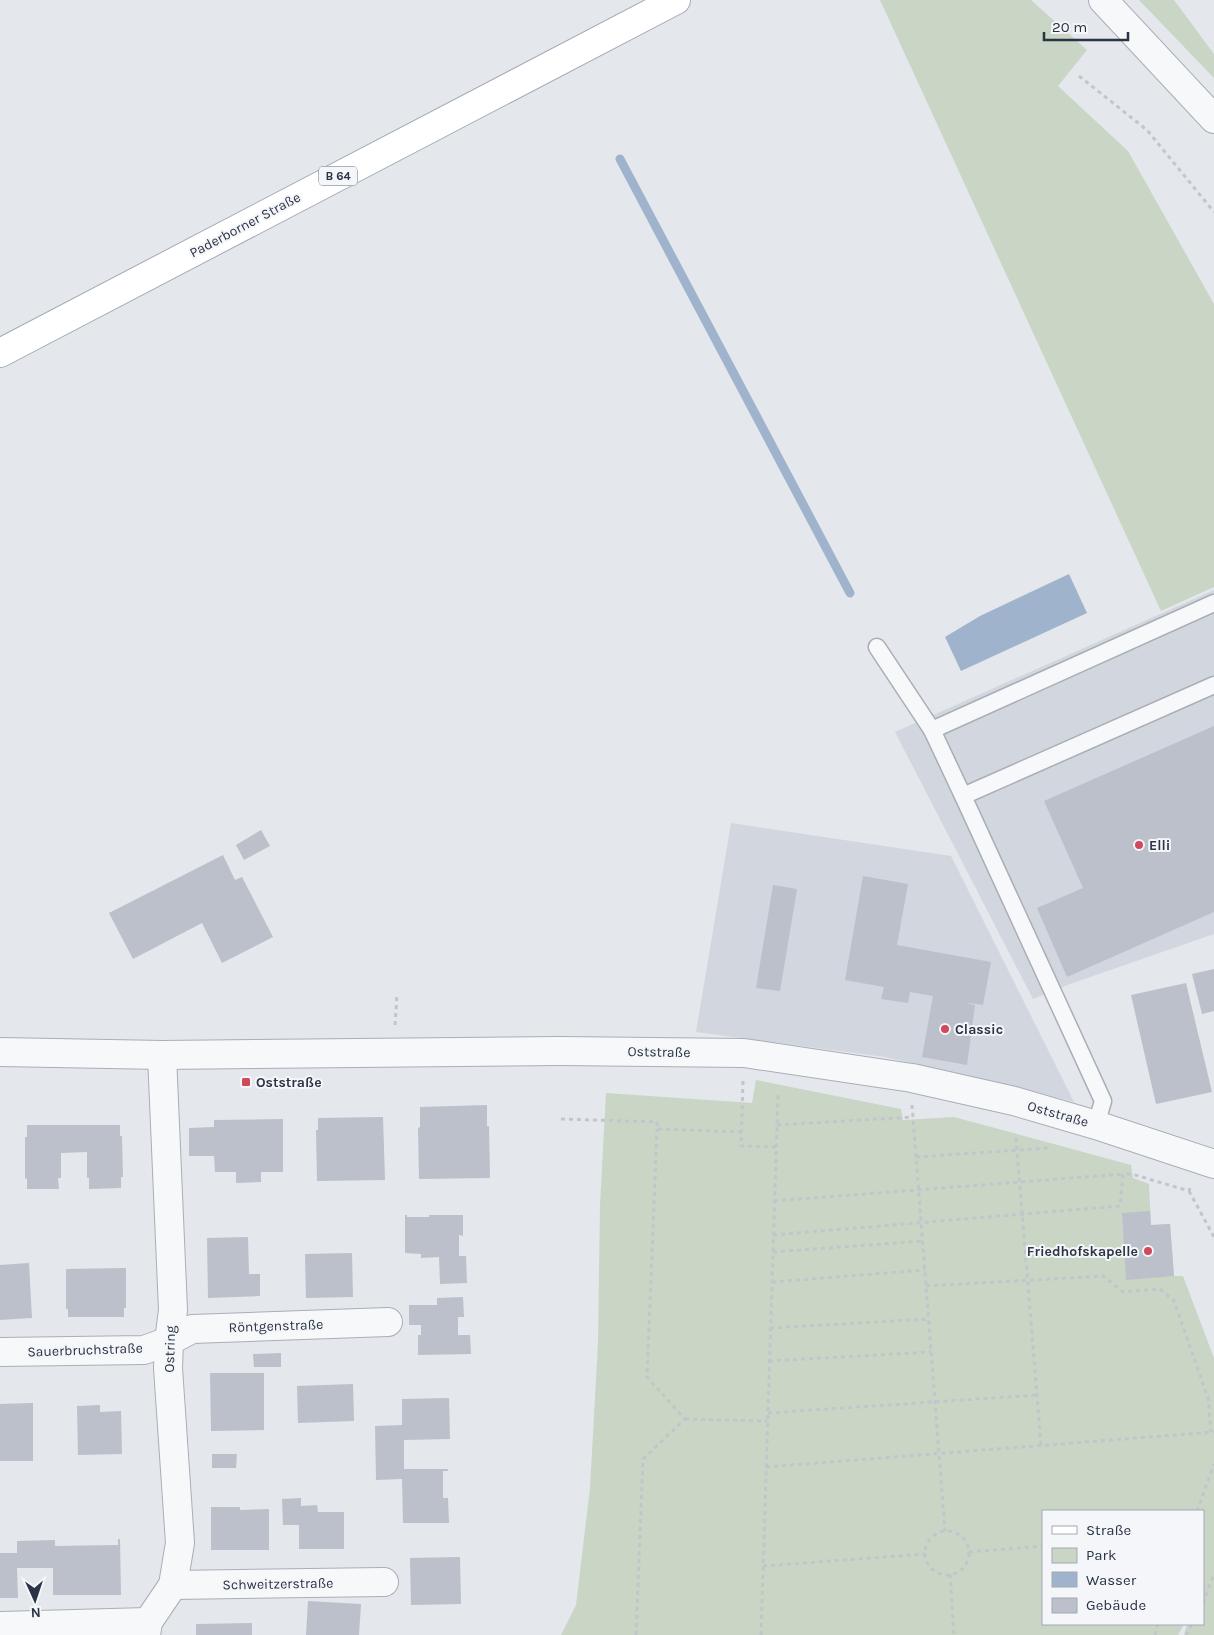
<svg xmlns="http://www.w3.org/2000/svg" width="1214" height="1635" font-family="Karla,sans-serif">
<rect width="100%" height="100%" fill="#e4e7ec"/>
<!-- built -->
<g fill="#d2d6de">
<path d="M1214,590V934L1070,984L1033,999L895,732Z"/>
<path d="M731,823L951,856L1074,1102L1026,1089L885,1057L696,1032Z"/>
</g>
<!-- green -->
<g fill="#c9d6c5">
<path d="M880,0H1031L1087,50L1058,86L1128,151L1214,304V587L1161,611Z"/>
<path d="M1139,0H1174L1214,54V78Z"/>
<path d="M756,1080L901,1109L903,1120L954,1117L1131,1165L1133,1178L1149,1184L1151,1225L1170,1224L1174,1276H1183L1214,1358V1635H1184L1187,1624H1203V1511H1043V1624H1184L1178,1635H561L576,1605L590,1488L598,1343L600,1205L606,1093L752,1103Z"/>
</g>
<!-- water -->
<path fill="#9fb4cc" d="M1069,574L1087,613L961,671L945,637L980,616Z"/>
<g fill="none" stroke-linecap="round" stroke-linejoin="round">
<!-- stream -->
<path stroke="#9fb4cc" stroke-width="9" d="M620,159L850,593"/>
</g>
<!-- building -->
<g fill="#bbc0ca">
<path d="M1214,726V912L1067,977L1037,908L1083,888L1044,801Z"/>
<path d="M261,830L270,846L244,860L236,845Z"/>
<path d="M223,855L235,880L242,877L273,937L222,963L202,923L133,959L109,913Z"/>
<path d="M863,876L908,884L897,945L991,962L983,1005L964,1002L975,1005L967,1065L922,1057L933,996L910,992L908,1003L881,999L884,987L845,980Z"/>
<path d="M773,885L797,889L780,991L756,988Z"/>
<path d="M1214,969V1011L1202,1014L1192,974Z"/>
<path d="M1186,983L1212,1092L1156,1104L1131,995Z"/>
<path d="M487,1105V1126H489L490,1178L419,1179L418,1128L420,1127V1107Z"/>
<path d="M383,1117L385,1180L317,1181L316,1130H318V1118Z"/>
<path d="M283,1119V1172H261V1182L236,1183V1172H215L214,1156H189V1128L214,1127V1120Z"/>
<path d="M27,1125H120V1136H122L123,1177H121V1188L89,1189V1178H87V1152L61,1153V1178H58L59,1189H27V1179L25,1178V1137H27Z"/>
<path d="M1150,1211L1151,1225L1170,1224L1174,1276L1126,1280L1122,1213Z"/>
<path d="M405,1215H407V1217H429V1215H463V1236L459,1235V1256H466L467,1283L440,1284L439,1257L421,1258V1254L405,1253Z"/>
<path d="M248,1237L249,1274H260V1296L208,1298L207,1238Z"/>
<path d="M352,1253L353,1297L306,1298L305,1254Z"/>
<path d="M29,1263L32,1318L0,1320V1265Z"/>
<path d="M126,1268V1308H124V1317H68V1309H66V1269Z"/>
<path d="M463,1297L464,1317H458V1335H470L471,1354L418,1355V1335H421V1325H409V1305H437V1298Z"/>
<path d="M281,1353V1367H254L253,1354Z"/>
<path d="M210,1373H264V1430L211,1431Z"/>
<path d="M353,1384L354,1421L298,1423L297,1386Z"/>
<path d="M449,1398L450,1439L404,1440V1469H448V1471H443V1498H448L449,1523H403L402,1479L376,1480L375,1426L402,1425V1399Z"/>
<path d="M33,1403V1461H0V1404Z"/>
<path d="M100,1405V1412L121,1411L122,1454L78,1455L77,1406Z"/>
<path d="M212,1454H237L236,1468H212Z"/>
<path d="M301,1498V1506L317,1505L318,1512H344V1549H299V1525H283L282,1499Z"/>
<path d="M211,1507H240V1510L269,1509V1550H211Z"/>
<path d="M118,1539H120L121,1595H53V1568H17L18,1598H0V1553H17V1541L55,1540V1546L118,1545Z"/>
<path d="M460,1557L461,1604L411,1605L410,1558Z"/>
<path d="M308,1601L361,1604L359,1635H306Z"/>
<path d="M252,1623V1635H196V1624Z"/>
</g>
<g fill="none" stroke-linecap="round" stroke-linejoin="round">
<!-- lane casing -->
<g stroke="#a9aeb7" stroke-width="19">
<g id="lane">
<path d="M877,647L932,730L1214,603"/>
<path d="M932,730L963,796"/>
<path d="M1096,1125L1103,1101L963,796L1214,685"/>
</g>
</g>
<!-- street casing -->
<g stroke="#a9aeb7" stroke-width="30">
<g id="street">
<path d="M1103,0L1214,119"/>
<path d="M0,1052L162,1055L560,1051L744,1053L912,1078L1014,1101L1096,1125L1214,1164"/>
<path d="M0,1352L144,1350L169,1341L192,1329L388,1322"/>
<path d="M173,1585L384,1582"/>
<path d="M0,1626L148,1622"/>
<path d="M146,1635L148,1622L173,1585L180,1543L168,1368L169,1341L173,1310L162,1055"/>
</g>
</g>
<!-- primary casing -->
<g stroke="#a3abb8" stroke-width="30">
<path id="primary" d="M0,353L676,0"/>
</g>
<!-- path -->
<g stroke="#c2c5cb" stroke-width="3" stroke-dasharray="4 4" stroke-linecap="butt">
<path d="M1079,76L1147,130L1214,212"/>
<path d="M395,1025L397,994"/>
<path d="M743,1081L741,1146L776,1147"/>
<path d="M912,1105L945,1531"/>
<path d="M561,1119L657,1122V1129L742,1132"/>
<path d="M777,1125L913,1117"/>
<path d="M1016,1138L1041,1445"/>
<path d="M916,1157L1048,1148"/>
<path d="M1189,1191L1214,1237"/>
<path d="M774,1201L1123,1174"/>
<path d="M773,1235L1120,1206L1123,1174H1132L1189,1191L1191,1185"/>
<path d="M773,1252L923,1241"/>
<path d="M772,1282L925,1270"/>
<path d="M926,1286L1103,1276L1123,1292L1160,1289L1174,1301L1208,1398L1211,1432"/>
<path d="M770,1328L929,1319"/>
<path d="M769,1361L931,1352"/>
<path d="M768,1413L1037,1395"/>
<path d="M685,1419L767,1421"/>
<path d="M766,1467L1214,1432"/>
<path d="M1197,1511L1214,1464"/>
<circle cx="947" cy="1553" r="22"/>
<path d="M969,1552L1043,1546"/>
<path d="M763,1566L925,1554"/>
<path d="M950,1574L954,1635"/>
<path d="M1203,1603L1214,1574"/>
<path d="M636,1635L643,1459L685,1419L647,1377L657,1129"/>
<path d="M761,1635L778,1094"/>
<path d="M1155,1635L1158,1624"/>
<path d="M1186,1635L1192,1624"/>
</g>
<!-- lane -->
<use href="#lane" stroke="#f7f8fa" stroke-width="16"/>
<!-- street -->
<use href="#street" stroke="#f7f8fa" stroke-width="28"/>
<!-- primary -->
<use href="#primary" stroke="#fff" stroke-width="28"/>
</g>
<!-- markers -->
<g fill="#d1495b" stroke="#f4f6f9" stroke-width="2">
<circle cx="1139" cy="845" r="5"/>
<circle cx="945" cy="1029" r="5"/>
<rect x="241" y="1077" width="10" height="10" rx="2.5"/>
<circle cx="1148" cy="1251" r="5"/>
</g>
<g text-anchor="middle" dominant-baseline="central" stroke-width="4" stroke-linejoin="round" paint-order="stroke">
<!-- shield labels -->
<rect fill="#f4f6f9" stroke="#676e7b" stroke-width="1" x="319" y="166.5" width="38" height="19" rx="4"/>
<g font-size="12" font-weight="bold" fill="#2b3445">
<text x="338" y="176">B 64</text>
</g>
<!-- street labels -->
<g font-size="14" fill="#2b3445" stroke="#f4f6f9">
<text transform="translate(245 225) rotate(-28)">Paderborner Straße</text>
<text transform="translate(659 1052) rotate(1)">Oststraße</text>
<text transform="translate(1058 1114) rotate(16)">Oststraße</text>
<text transform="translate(276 1326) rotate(-2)">Röntgenstraße</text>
<text transform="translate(170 1349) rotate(-88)">Ostring</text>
<text transform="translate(85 1350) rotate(-2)">Sauerbruchstraße</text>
<text transform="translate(278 1584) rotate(-1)">Schweitzerstraße</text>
</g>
<!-- poi labels -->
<g font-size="14" font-weight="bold" fill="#2b3445" stroke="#f4f6f9" text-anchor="start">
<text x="1149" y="845">Elli</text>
<text x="955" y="1029">Classic</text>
<text x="256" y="1082">Oststraße</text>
<text x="1138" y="1251" text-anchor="end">Friedhofskapelle</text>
</g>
</g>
<!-- legend -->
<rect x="1042" y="1510" width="162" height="115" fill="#f4f6f9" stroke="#a4a8b1"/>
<rect x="1052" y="1526" width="25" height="8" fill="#ffffff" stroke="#a4a8b1"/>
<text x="1086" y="1535" font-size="15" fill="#2b3445">Straße</text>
<rect x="1052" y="1548" width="25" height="15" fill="#c9d6c5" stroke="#a4a8b1"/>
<text x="1086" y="1560" font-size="15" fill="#2b3445">Park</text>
<rect x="1052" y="1572" width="25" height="15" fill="#9fb4cc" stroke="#a4a8b1"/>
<text x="1086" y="1585" font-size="15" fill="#2b3445">Wasser</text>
<rect x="1052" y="1598" width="25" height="15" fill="#bbc0ca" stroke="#a4a8b1"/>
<text x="1086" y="1610" font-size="15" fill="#2b3445">Gebäude</text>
<!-- north arrow -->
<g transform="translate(35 1600) rotate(177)" stroke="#f4f6f9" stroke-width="4" paint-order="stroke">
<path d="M0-4L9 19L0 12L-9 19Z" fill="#2b3445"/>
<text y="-8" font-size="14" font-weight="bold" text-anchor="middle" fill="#2b3445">N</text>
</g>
<!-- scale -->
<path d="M1044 32v8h84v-8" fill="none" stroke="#2b3445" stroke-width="2.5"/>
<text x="1052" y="32" font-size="15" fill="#2b3445" stroke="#f4f6f9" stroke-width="4" paint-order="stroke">20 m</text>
</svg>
